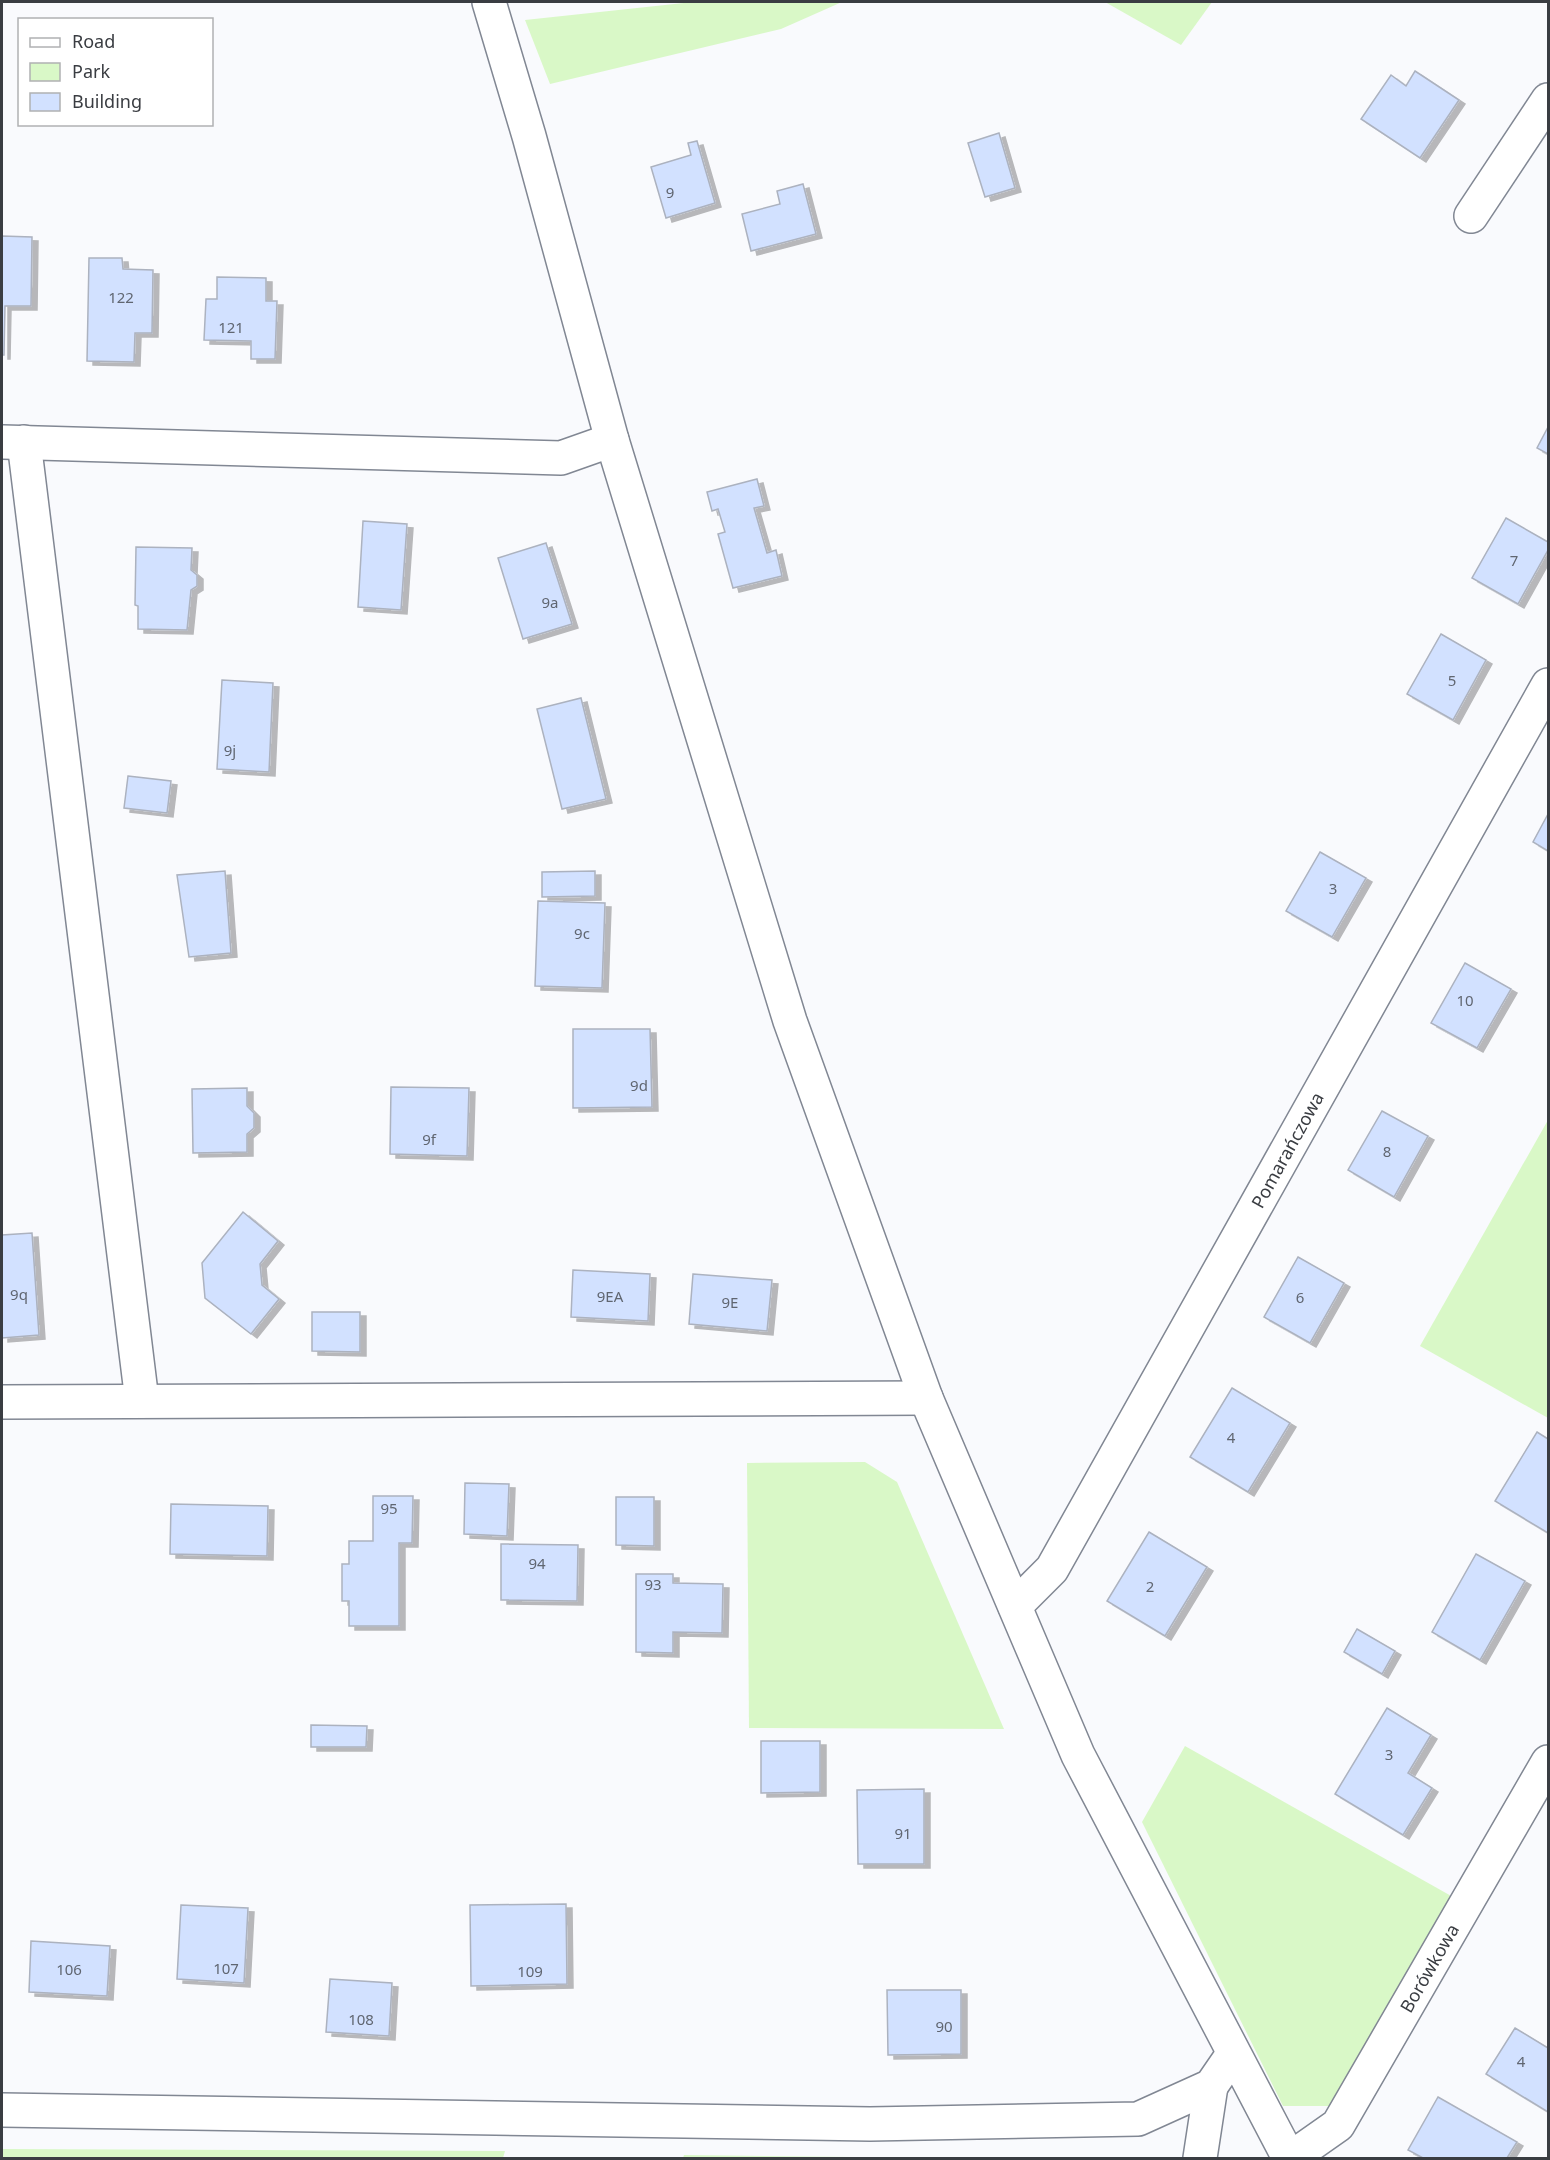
<svg xmlns="http://www.w3.org/2000/svg" width="1550" height="2160" font-family="'Noto Sans',sans-serif">
<defs>
<filter id="shadow"><feDropShadow dx="6" dy="4" stdDeviation="0" flood-color="#0004"/></filter>
</defs>
<rect width="100%" height="100%" fill="#f9fafd"/>
<!-- green -->
<g fill="#d9f8c7">
<path d="M693,2H842L781,29L550,84L525,20Z"/>
<path d="M1105,2H1212L1181,45Z"/>
<path d="M1548,1120V1418L1420,1346Z"/>
<path d="M865,1462L897,1482L1004,1729L749,1728L747,1463Z"/>
<path d="M1185,1746L1453,1897L1330,2106H1283L1142,1822Z"/>
<path d="M2,2149L505,2151L503,2158H2Z"/>
<path d="M684,2155L854,2157L683,2158Z"/>
</g>
<!-- building -->
<g fill="#d2e1ff" stroke="#acb2bf" stroke-width="1.5" filter="url(#shadow)">
<path d="M1415,71L1459,100L1420,158L1361,119L1391,75L1406,86Z"/>
<path d="M999,133L1015,188L985,197L968,143Z"/>
<path d="M697,141L715,203L666,218L651,167L691,155L688,143Z"/>
<path d="M803,184L816,234L751,251L742,214L780,204L777,191Z"/>
<path d="M2,236L32,237L31,306H5L4,355H2Z"/>
<path d="M89,258H122L123,269L153,270L152,333H135L134,362L87,361Z"/>
<path d="M217,277L266,278V301H277L275,359H251V341L204,340L206,299H217Z"/>
<path d="M1548,427V454L1537,448Z"/>
<path d="M757,479L764,506L754,508L767,553L776,550L782,576L733,588L718,534L725,532L718,509L712,511L707,492Z"/>
<path d="M1506,518L1548,542V550L1518,604L1472,578Z"/>
<path d="M363,521L407,524L401,610L358,607Z"/>
<path d="M546,543L572,624L523,639L498,558Z"/>
<path d="M136,547L192,548L191,570L197,575V586L191,590L187,630L138,629V606L135,605Z"/>
<path d="M1441,634L1486,660L1453,720L1407,694Z"/>
<path d="M222,680L273,683L269,772L217,769Z"/>
<path d="M581,698L606,799L562,809L537,709Z"/>
<path d="M128,776L171,781L167,813L124,808Z"/>
<path d="M1548,814V851L1533,842Z"/>
<path d="M1320,852L1366,878L1332,937L1286,911Z"/>
<path d="M225,871L231,953L189,957L177,875Z"/>
<path d="M595,871V896L542,897V872Z"/>
<path d="M538,901L605,903L602,988L535,986Z"/>
<path d="M1465,963L1511,989L1477,1048L1431,1023Z"/>
<path d="M573,1029H650L652,1107L573,1108Z"/>
<path d="M391,1087L469,1088L467,1156L390,1154Z"/>
<path d="M247,1088V1106L254,1113V1128L247,1134V1152L193,1153L192,1089Z"/>
<path d="M1382,1111L1428,1136L1394,1197L1348,1170Z"/>
<path d="M243,1212L278,1241L260,1264L262,1285L279,1299L251,1334L205,1298L202,1263Z"/>
<path d="M32,1233L39,1335L2,1338V1235Z"/>
<path d="M1298,1257L1344,1283L1310,1343L1264,1317Z"/>
<path d="M573,1270L650,1274L648,1321L571,1317Z"/>
<path d="M693,1274L772,1280L767,1331L689,1324Z"/>
<path d="M312,1312H360V1352L312,1351Z"/>
<path d="M1232,1388L1290,1423L1248,1492L1190,1457Z"/>
<path d="M1537,1432L1548,1439V1533L1495,1501Z"/>
<path d="M465,1483L509,1484L507,1536L464,1534Z"/>
<path d="M373,1496H413L412,1543H399V1626H349V1601H342V1564H349V1541H373Z"/>
<path d="M616,1497H654V1546L616,1545Z"/>
<path d="M171,1504L268,1506L267,1556L170,1554Z"/>
<path d="M1149,1532L1207,1567L1165,1636L1107,1601Z"/>
<path d="M501,1544L578,1545L577,1601L501,1600Z"/>
<path d="M1476,1554L1525,1581L1480,1660L1432,1632Z"/>
<path d="M636,1574H673V1583L723,1584L722,1633L673,1632V1653L636,1652Z"/>
<path d="M1357,1629L1395,1651L1382,1674L1344,1652Z"/>
<path d="M1387,1708L1431,1735L1408,1773L1432,1788L1403,1835L1335,1794Z"/>
<path d="M311,1725L367,1726L366,1747H311Z"/>
<path d="M761,1741H820V1792L761,1793Z"/>
<path d="M924,1789V1864H858L857,1790Z"/>
<path d="M566,1904L567,1984L471,1986L470,1905Z"/>
<path d="M181,1905L248,1908L244,1983L177,1979Z"/>
<path d="M31,1941L110,1946L107,1996L29,1992Z"/>
<path d="M330,1979L392,1983L389,2036L326,2032Z"/>
<path d="M887,1990H961V2054L888,2055Z"/>
<path d="M1515,2028L1548,2048V2112L1486,2074Z"/>
<path d="M1438,2097L1517,2142L1507,2158H1423L1408,2150Z"/>
</g>
<g fill="none" stroke-linecap="round" stroke-linejoin="round">
<!-- minor casing -->
<g stroke="#818793" stroke-width="36">
<g id="minor">
<path d="M489,2L529,136L612,440L790,1021L926,1398L1078,1755L1289,2158"/>
<path d="M1471,216L1548,100"/>
<path d="M3,442L561,458L612,440"/>
<path d="M24,442L142,1401"/>
<path d="M2,1402L926,1398"/>
<path d="M1015,1606L1052,1569L1548,685"/>
<path d="M2,2110L870,2124L1138,2119L1211,2086L1233,2054"/>
<path d="M1200,2158L1211,2086"/>
<path d="M1291,2158L1338,2125L1548,1762"/>
</g>
</g>
<!-- minor -->
<use href="#minor" stroke="#fff" stroke-width="33"/>
</g>
<g text-anchor="middle" dominant-baseline="central" stroke-width="6" stroke-linejoin="round" paint-order="stroke">
<!-- number labels -->
<g font-size="15" fill="#606671">
<text x="670" y="192">9</text>
<text x="121" y="297">122</text>
<text x="231" y="327">121</text>
<text x="1514" y="560">7</text>
<text x="550" y="602">9a</text>
<text x="1452" y="680">5</text>
<text x="230" y="750">9j</text>
<text x="1333" y="888">3</text>
<text x="582" y="933">9c</text>
<text x="1465" y="1000">10</text>
<text x="639" y="1085">9d</text>
<text x="429" y="1139">9f</text>
<text x="1387" y="1151">8</text>
<text x="19" y="1294">9q</text>
<text x="610" y="1296">9EA</text>
<text x="1300" y="1297">6</text>
<text x="730" y="1302">9E</text>
<text x="1231" y="1437">4</text>
<text x="389" y="1508">95</text>
<text x="537" y="1563">94</text>
<text x="653" y="1584">93</text>
<text x="1150" y="1586">2</text>
<text x="1389" y="1754">3</text>
<text x="903" y="1833">91</text>
<text x="226" y="1968">107</text>
<text x="69" y="1969">106</text>
<text x="530" y="1971">109</text>
<text x="361" y="2019">108</text>
<text x="944" y="2026">90</text>
<text x="1521" y="2061">4</text>
</g>
<!-- street labels -->
<g font-size="18" fill="#3a3d42" stroke="#fff">
<text transform="translate(1287 1150) rotate(-61)">Pomarańczowa</text>
<text transform="translate(1429 1968) rotate(-60)">Borówkowa</text>
</g>
</g>
<!-- border -->
<rect width="1550" height="2160" fill="none" stroke="#3a3d42" stroke-width="6"/>
<!-- legend -->
<rect x="18" y="18" width="195" height="108" fill="#ffffff" stroke="#b0b1b3" stroke-width="1.5"/>
<rect x="30" y="38" width="30" height="9" fill="#ffffff" stroke="#b0b1b3" stroke-width="1.5"/>
<text x="72" y="48" font-size="18" fill="#3a3d42">Road</text>
<rect x="30" y="63" width="30" height="18" fill="#d9f8c7" stroke="#b0b1b3" stroke-width="1.5"/>
<text x="72" y="78" font-size="18" fill="#3a3d42">Park</text>
<rect x="30" y="93" width="30" height="18" fill="#d2e1ff" stroke="#b0b1b3" stroke-width="1.5"/>
<text x="72" y="108" font-size="18" fill="#3a3d42">Building</text>
</svg>
